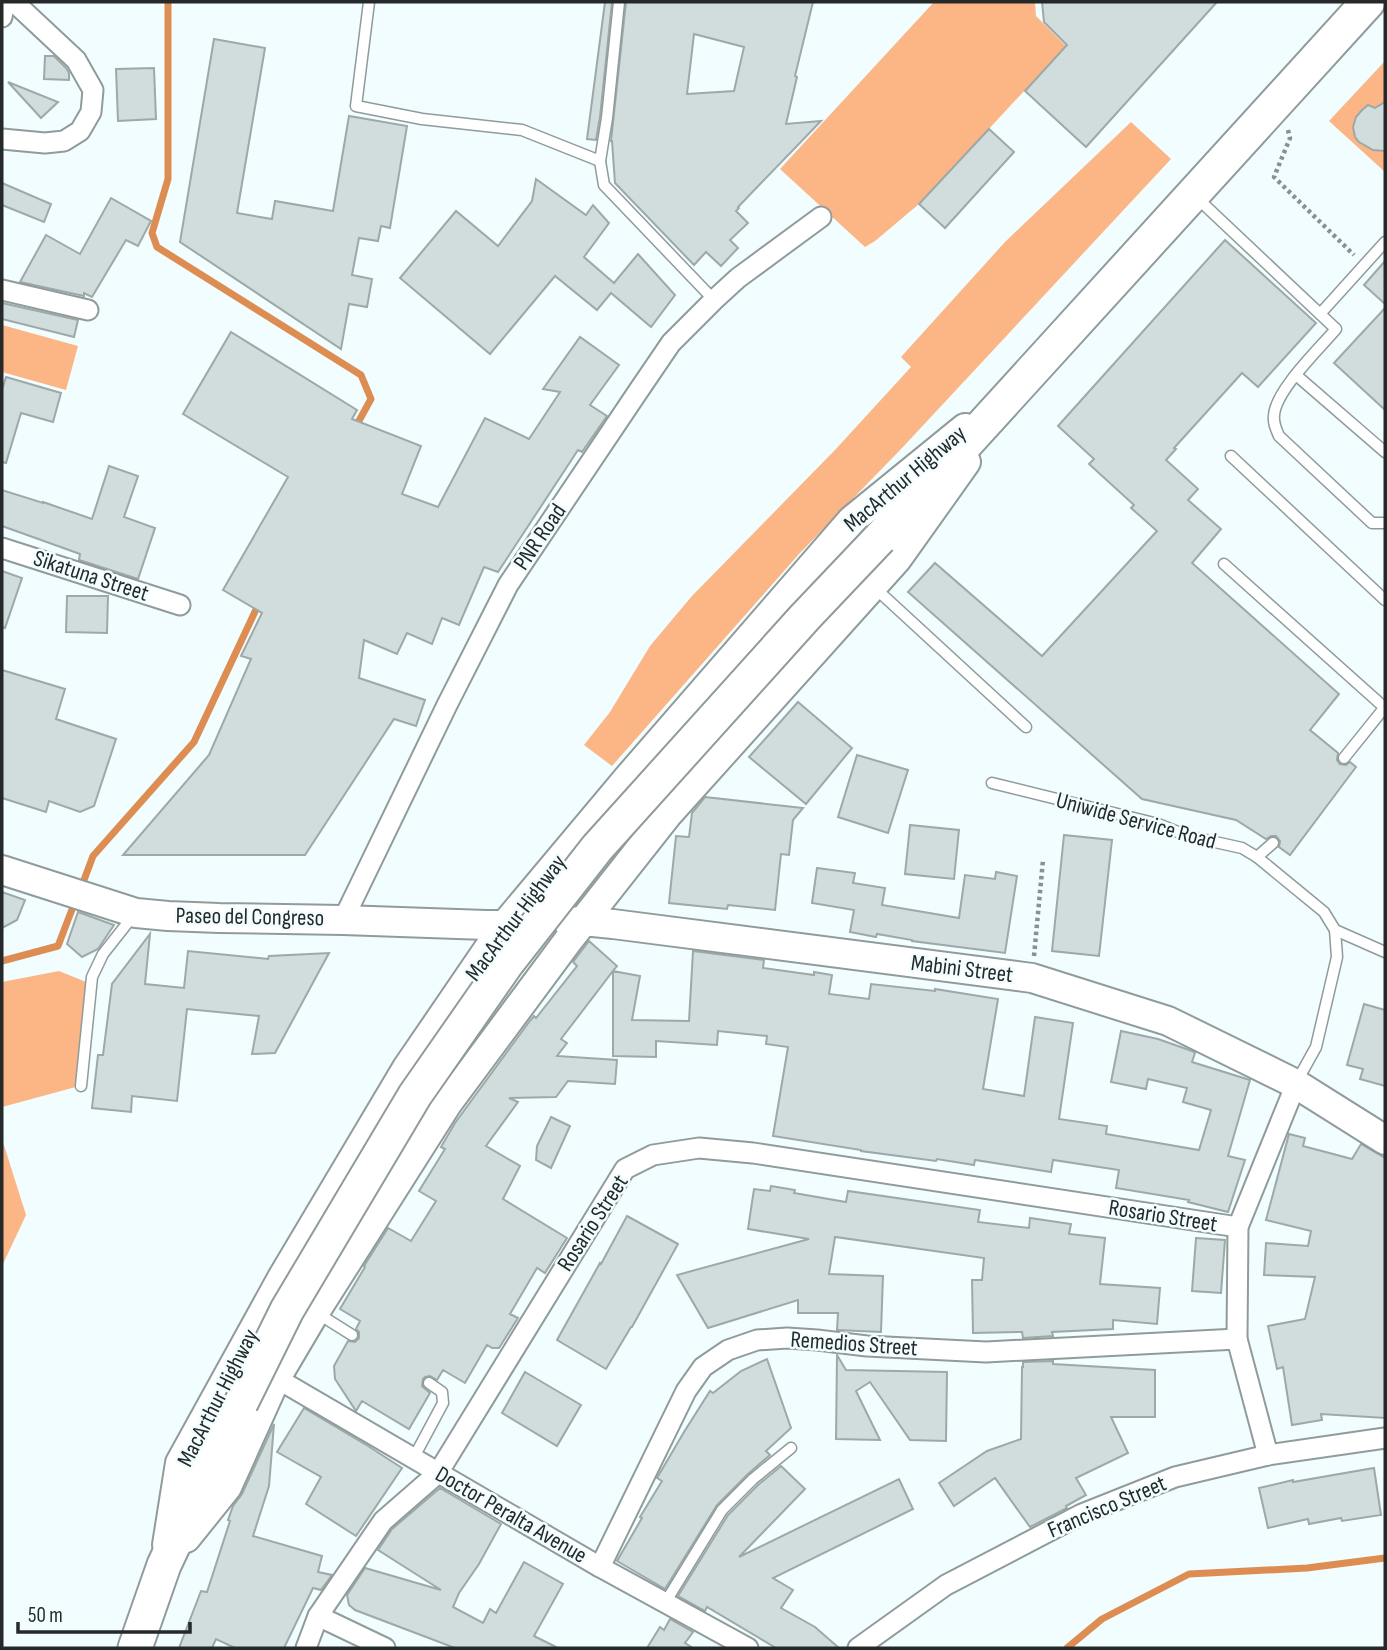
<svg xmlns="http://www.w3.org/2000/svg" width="1387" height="1650" font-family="'Sofia Sans Condensed',sans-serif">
<rect width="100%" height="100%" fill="#f1fdfe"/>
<!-- green -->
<g fill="#fcb584">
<path d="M934,2H1035L1036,16L1066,46L919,204L875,241L865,247L780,169Z"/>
<path d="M1385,61V172L1329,121Z"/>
<path d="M1131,122L1171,159L902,448L799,554L612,766L584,745L610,712L650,646L692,596L835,450L911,367L901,357L1005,242Z"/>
<path d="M2,325L78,346L66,390L2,372Z"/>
<path d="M59,971L96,986L83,1085L2,1107V982Z"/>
<path d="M2,1139L26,1215L2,1266Z"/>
</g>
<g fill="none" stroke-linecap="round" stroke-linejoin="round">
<!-- stream -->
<g stroke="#dd8d52" stroke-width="7">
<path d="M168,2V179L152,233L157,247L361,375L371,399L355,428"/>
<path d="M81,888L93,856L194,742L260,601"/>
<path d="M2,961L58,946L76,899"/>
<path d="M1067,1648L1102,1619L1189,1574L1307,1568L1385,1558"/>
</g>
</g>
<!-- building -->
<g fill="#d1dcdd" stroke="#9da8a8" stroke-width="2" fill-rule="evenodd">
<path d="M605,2H612L600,117L596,140L587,139Z"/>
<path d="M626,2H813L795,76L797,77L786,124L821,121L738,207L739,208L736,211L748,223L730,240L738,248L721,266L706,252L694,265L615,183L612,141H611ZM694,34L744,47L734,91L687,94Z"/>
<path d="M1042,2H1217L1086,147L1025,91L1067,45L1044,22Z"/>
<path d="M214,39L265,48L237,213L272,219L275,201L333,211L349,116L407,126L390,228L381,226L378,241L359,238L352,275L372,279L367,307L349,304L341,349L180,242Z"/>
<path d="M45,56H54L66,68L69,73V80L44,79Z"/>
<path d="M154,68L156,119L118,121L116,69Z"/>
<path d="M8,82L58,102L41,118Z"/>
<path d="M1385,102V151L1373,150L1359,142L1355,137L1353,127L1356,117L1362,110L1368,105L1375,108Z"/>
<path d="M989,129L1014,152L945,228L919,204Z"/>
<path d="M536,179L586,215L593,205L609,223L584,257L614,283L638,254L675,295L651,327L611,293L597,310L555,276L490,354L400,278L456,211L498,246L532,201Z"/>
<path d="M2,183L51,204L44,222L2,205Z"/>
<path d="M111,198L151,221L138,246L126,240L92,297L84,293V296L20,282L46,235L80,254Z"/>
<path d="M1225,240L1316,323L1258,387L1242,373L1174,448L1176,449L1166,460L1198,489L1188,500L1221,529L1192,563L1339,694L1310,730L1338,753L1337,760L1340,764L1346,765L1350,762L1356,767L1290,855L1279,847L1280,841L1276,836H1271L1266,839L1236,820L1142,799L908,592L935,563L1042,656L1157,531L1131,508L1134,505L1089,464L1094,459L1058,426Z"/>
<path d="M1385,261V304L1364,285Z"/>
<path d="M2,303L78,320L74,337L2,319Z"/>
<path d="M1385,308V410L1334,363Z"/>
<path d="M231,332L357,410L352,419L421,446L402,494L438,507L485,418L529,439L560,392L543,389L580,337L619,365L590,405L607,416L582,452L578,450L498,572L484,567L459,625L442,618L432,644L407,633L397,654L364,640L359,678L425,700L416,726L394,719L305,855H123L209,755L251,659L241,656L262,613L223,590L288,477L183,414Z"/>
<path d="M6,377L61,393L53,422L21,413L6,463L2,462V390Z"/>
<path d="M109,466L138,476L124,517L155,528L138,579L79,560L80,554L2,526V490L43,503V502L92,519Z"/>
<path d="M2,571L22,578L5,628L2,627Z"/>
<path d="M67,596H108L107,633L66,632Z"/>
<path d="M2,670L65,689L56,719L116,739L94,806L80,812L49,801L46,812L2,798Z"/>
<path d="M798,702L852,748L806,804L749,757Z"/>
<path d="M857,755L908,770L888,833L838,817Z"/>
<path d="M705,797L803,808L793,820L789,855L781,854L775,910L728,905L727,909L669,903L676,836L689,837L692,813Z"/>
<path d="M910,825L959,830L954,879L905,874Z"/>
<path d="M1064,835L1112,840L1099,956L1052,951Z"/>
<path d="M817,868L855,873L853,883L885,888L882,905L959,918L965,875L995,879L996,872L1017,876L1005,953L912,941V940L877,934L876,937L850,932L854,910L812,903Z"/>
<path d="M2,892L25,900L17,920L2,928Z"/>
<path d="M78,912L114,925L98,949L82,957L67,944Z"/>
<path d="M150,934L145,984L184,988L188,951L268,959L269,956L329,953L275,1053L252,1054L259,1016L187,1009L177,1101L132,1096L131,1112L92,1108L98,1055H103L112,984Z"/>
<path d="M589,941L617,966L613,971L640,976L632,1020L689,1021L693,951L764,960L763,968L814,975V972L832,975L829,994L869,999L871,984L935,991V989L998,999L983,1089L1024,1096L1035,1017L1073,1023L1059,1119L1107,1126L1106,1134L1199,1150L1211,1110L1183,1102L1187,1088L1148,1079L1146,1089L1111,1082L1121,1031L1158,1039L1192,1051L1195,1053L1192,1062L1250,1080L1228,1156L1245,1160L1228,1212L1188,1202L1189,1200L1116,1188L1119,1170L1053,1160L1051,1172L975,1160L974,1165L937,1159L936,1161L861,1151V1150L773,1136L788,1047L766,1044L767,1036L718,1031L717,1045L656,1041V1057L613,1056V971L561,1039L567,1043L557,1056L617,1060L615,1084L568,1081L556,1097L509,1098L518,1102L486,1146L520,1166L503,1199L567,1238L545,1273L537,1268L510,1314L518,1318L499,1348H492L487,1345L465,1383L443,1370L437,1380L430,1376L425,1377L423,1379L422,1386L430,1393L409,1429L362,1401L356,1411L335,1379L334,1366L348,1341L355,1342L359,1338V1332L356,1329L360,1321L340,1309L365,1267L364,1266L388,1228L411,1241L436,1201L419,1191L445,1149L441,1147L455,1123L529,1022L534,1016L536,1018L577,966L573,962Z"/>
<path d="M1364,1004L1385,1010V1086L1360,1079L1363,1069L1347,1065Z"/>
<path d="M551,1117L570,1126L551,1168L536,1160L537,1146Z"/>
<path d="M1289,1134L1305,1138L1303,1146L1352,1159L1361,1144L1385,1158V1418L1321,1414L1322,1420L1292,1425L1283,1367L1277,1369L1268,1326L1305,1319L1315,1277L1264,1275L1266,1243L1308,1246L1311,1231L1266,1220Z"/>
<path d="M771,1186L795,1190L794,1193L846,1202L848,1191L980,1210L978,1222L1029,1228L1030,1218L1071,1224L1069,1234L1105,1238L1100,1284L1160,1288L1157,1324L1113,1320V1329L1052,1332L1053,1336L1023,1338L1022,1332L973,1333L972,1280H982L984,1258L835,1237L829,1274L883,1276L881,1332L837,1330L838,1313H798V1300L708,1328L677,1275L809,1239L748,1229L754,1189L770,1191Z"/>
<path d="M627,1216L678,1244L632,1327H631L606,1369L557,1340L600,1263L601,1264Z"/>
<path d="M1196,1238L1225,1240L1221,1293L1192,1291Z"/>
<path d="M837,1355L846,1370L947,1372L946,1441L910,1440L870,1382L856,1391L880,1440L836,1439Z"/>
<path d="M767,1359L791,1428L766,1451L770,1455L748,1474L717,1505L665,1589L617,1561L642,1518L640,1517L662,1481L657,1478L684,1432L710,1391L713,1393L741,1371Z"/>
<path d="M1053,1361V1364L1155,1370V1417H1111L1128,1453L1076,1478L1086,1495L1066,1506L1067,1508L1030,1527L995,1478L954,1506L939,1483L987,1451L1021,1439L1022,1367H1023V1362Z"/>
<path d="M525,1372L581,1405L557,1446L502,1413Z"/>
<path d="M304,1408L368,1446L402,1468L356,1536L306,1504L321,1477L277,1452Z"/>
<path d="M274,1424L269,1486L253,1536L322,1556L318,1572L332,1575L321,1590L313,1588L284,1648H235L216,1639L212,1648H179L201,1591L207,1592L230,1521L228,1520L233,1506L242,1494Z"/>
<path d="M781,1466L805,1489L739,1557L899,1479L913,1509L773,1578L793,1590L781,1608L815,1627L839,1648H776L707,1607L705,1611L678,1596L728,1515L758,1485Z"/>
<path d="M1374,1468L1381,1515L1342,1521L1341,1518L1309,1524L1308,1519L1268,1528L1259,1488L1293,1480V1482Z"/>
<path d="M440,1488L501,1524L479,1564L459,1593L453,1607L483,1623L490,1609L496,1613L524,1562L563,1584L534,1636L558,1648H455L355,1610L349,1605L347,1595L365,1568L441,1590L378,1550L392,1529Z"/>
<path d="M670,1619L693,1632L685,1643L693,1648H647L660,1627L664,1630Z"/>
</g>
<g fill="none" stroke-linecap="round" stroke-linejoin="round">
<!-- service casing -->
<g stroke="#909b9b" stroke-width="13">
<g id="service">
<path d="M369,2L356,106L422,119L522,130L600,161"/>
<path d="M619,2L607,118L600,161L604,185L714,300"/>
<path d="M1196,197L1336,329C1319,349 1276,390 1274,415C1273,423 1276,429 1279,436L1372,523H1385"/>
<path d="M1320,314L1385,242"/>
<path d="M1296,375L1385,452"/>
<path d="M1231,456L1385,600"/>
<path d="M1224,564L1385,708"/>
<path d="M875,588L1026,727"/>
<path d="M1344,758L1385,707"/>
<path d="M992,783L1158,824L1188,836L1242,848L1257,857L1273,843"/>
<path d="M1257,857L1324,912L1335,930L1337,957L1316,1047L1296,1083"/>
<path d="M1335,930L1385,952"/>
<path d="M81,1086L92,977L103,954L133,916"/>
<path d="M317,1313L352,1335"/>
<path d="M413,1459L443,1403L442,1392L429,1383"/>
<path d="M665,1603L722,1510L753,1479L791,1448"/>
</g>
</g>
<!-- minor casing -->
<g stroke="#909b9b" stroke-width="23">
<g id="minor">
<path d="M2,17L5,2"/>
<path d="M2,139L45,143L64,141L80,131L91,112L93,90L76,60L14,2"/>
<path d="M2,290L88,310"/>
<path d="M2,548L180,605"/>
<path d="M343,920L447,705L508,585L637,393L671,343L714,300L738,278L821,217"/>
<path d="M276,1378L600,1567L748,1648"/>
<path d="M1268,1455L1237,1339L1238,1227L1296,1084"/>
<path d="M600,1567L686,1391L703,1367L728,1350L757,1340L787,1338L817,1340L867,1346L986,1352L1237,1339"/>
<path d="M318,1616L385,1648"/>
<path d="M306,1648L318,1616L383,1521L438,1473L625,1169L653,1155L699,1148L753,1153L1238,1227"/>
<path d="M858,1648L946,1585L1082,1514L1175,1477L1268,1455L1385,1438"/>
</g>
</g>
<!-- secondary casing -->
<g stroke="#909b9b" stroke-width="32">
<g id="secondary">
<path d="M2,870L136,913L168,916L219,918L343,920L486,925H520"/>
<path d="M568,922L583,921L613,924L1032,978L1168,1021L1296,1084L1385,1140"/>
<path d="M186,1538L227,1487L276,1378L315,1312L447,1104L570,938L667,815L897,559L966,462"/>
<path d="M167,1545L180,1463L282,1278L407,1068L504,926L628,778L852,520L965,428"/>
</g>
</g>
<!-- trunk casing -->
<g stroke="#909b9b" stroke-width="37">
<g id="trunk">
<path d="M880,538L1368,2"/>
<path d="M135,1648L164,1565L241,1403"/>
</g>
</g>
<!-- path -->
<g stroke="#889091" stroke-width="4.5" stroke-dasharray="3.5 3.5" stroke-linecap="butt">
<path d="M1288,130L1290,138L1274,177L1354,255"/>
<path d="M1034,956L1043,860"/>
</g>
<!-- service -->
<use href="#service" stroke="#fff" stroke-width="10"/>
<!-- minor -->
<use href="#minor" stroke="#fff" stroke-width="19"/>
<!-- secondary -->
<use href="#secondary" stroke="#fff" stroke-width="28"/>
<!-- trunk -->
<use href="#trunk" stroke="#fff" stroke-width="33"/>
<!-- trunk-bridge casing -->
<g stroke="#909b9b" stroke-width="37" stroke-linecap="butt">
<path id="trunk-bridge" d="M241,1403L287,1310L415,1095L507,963L597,848L805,617L880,538"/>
</g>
<!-- trunk-bridge -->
<use href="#trunk-bridge" stroke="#fff" stroke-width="33"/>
</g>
<g text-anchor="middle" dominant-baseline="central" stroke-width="5" stroke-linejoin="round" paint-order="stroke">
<!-- street labels -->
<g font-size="23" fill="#252929" stroke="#f1fdfe">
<text transform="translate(905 479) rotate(-40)">MacArthur Highway</text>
<text transform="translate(540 537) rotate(-56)">PNR Road</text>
<text transform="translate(91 576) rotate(18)">Sikatuna Street</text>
<text transform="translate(1136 821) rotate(15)">Uniwide Service Road</text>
<text transform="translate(250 917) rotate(1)">Paseo del Congreso</text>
<text transform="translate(516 918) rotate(-53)">MacArthur Highway</text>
<text transform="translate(962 969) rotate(7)">Mabini Street</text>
<text transform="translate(1163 1216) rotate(9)">Rosario Street</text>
<text transform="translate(593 1223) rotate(-57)">Rosario Street</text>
<text transform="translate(854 1344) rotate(4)">Remedios Street</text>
<text transform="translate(218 1398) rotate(-63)">MacArthur Highway</text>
<text transform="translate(1107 1507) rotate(-23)">Francisco Street</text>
<text transform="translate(511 1515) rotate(30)">Doctor Peralta Avenue</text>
</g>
</g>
<!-- border -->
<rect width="1387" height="1650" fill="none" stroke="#252929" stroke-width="7"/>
<!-- scale -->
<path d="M18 1622v10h172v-10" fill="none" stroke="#252929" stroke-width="3.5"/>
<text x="28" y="1622" font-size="21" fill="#252929" stroke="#f1fdfe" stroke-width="5" paint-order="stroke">50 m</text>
</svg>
